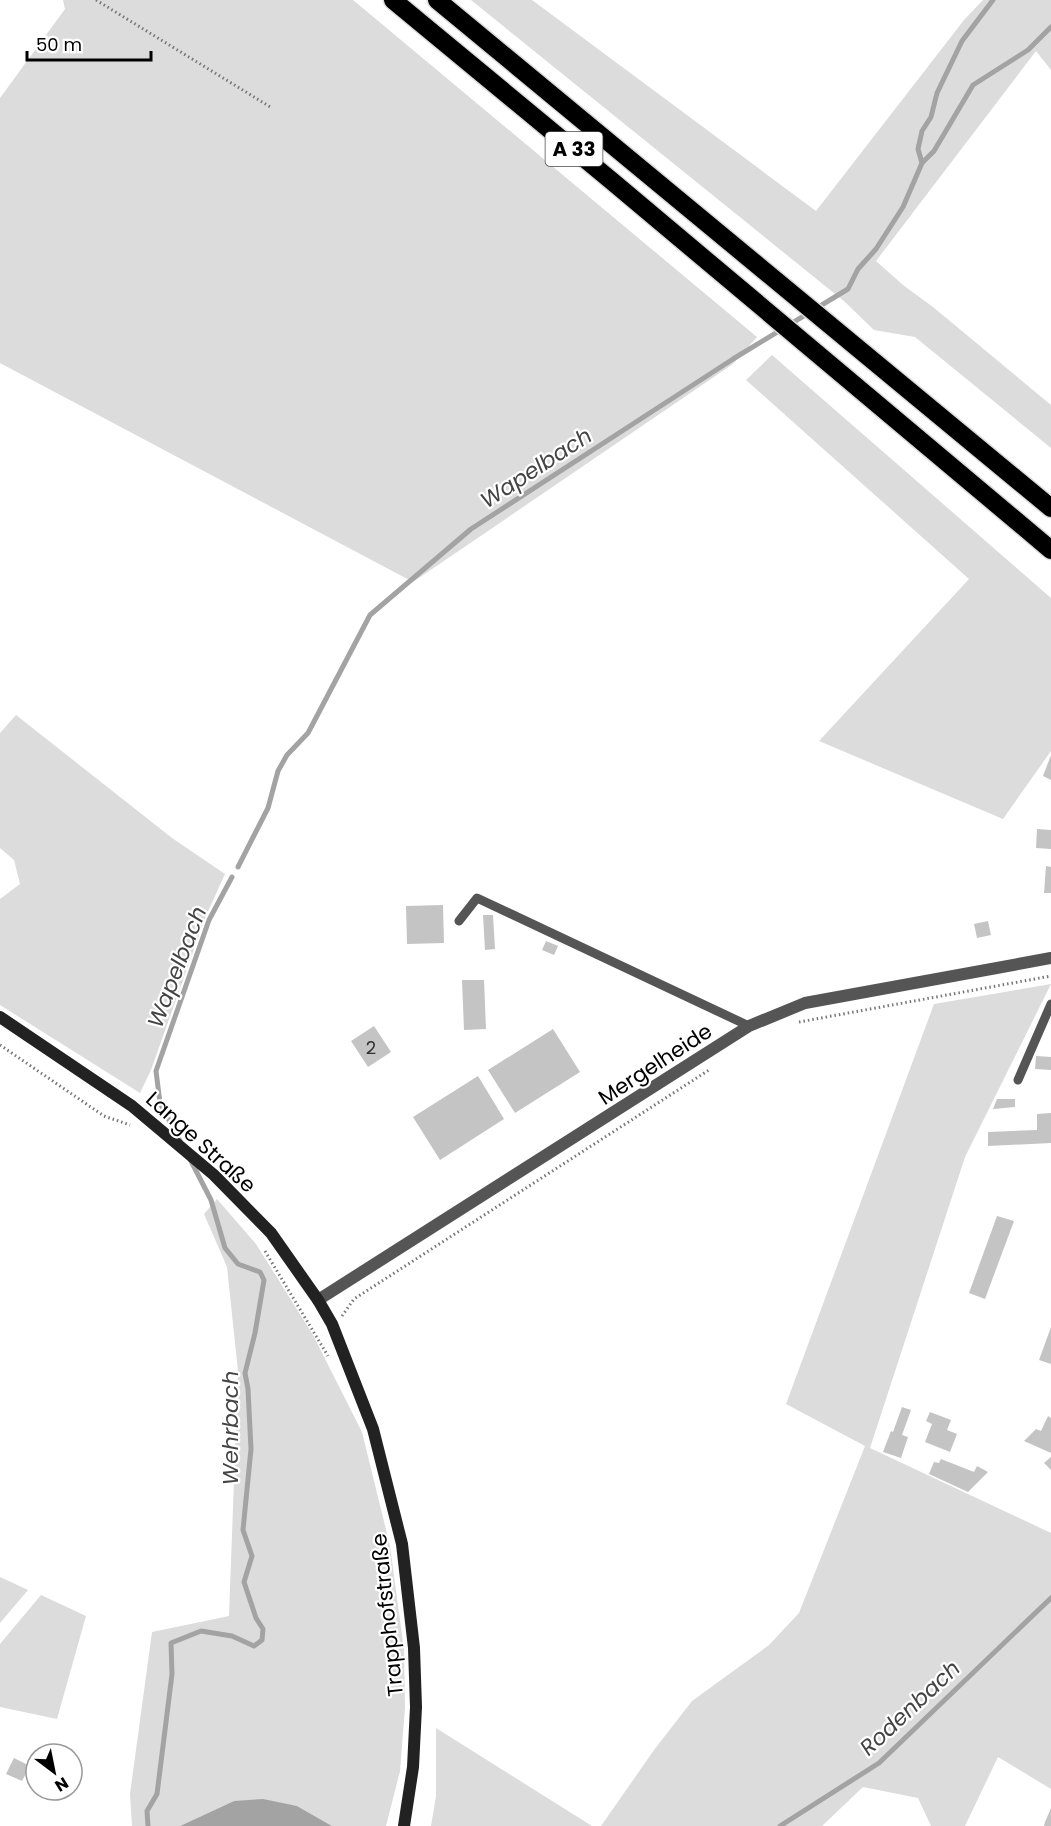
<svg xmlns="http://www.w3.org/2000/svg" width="1051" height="1826" font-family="Poppins,sans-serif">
<rect width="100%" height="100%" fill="#fff"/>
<!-- green -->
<g fill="#dcdcdc">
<path d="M63,0H353L757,337L733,364L413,582L0,363V98L65,9Z"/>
<path d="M471,0H532L816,211L964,20L983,0H1051V70L1036,51L876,261L903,285L933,307L1051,405V448L915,337L874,330L845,302Z"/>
<path d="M772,355L1051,598V751L1003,819L819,741L969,579L746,380Z"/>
<path d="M16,715L172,838L225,874L205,918L151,1070L140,1093L0,1005V899L20,884L14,860L0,848V733Z"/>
<path d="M1051,984L965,1157L870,1448L1051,1533V1789L998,1757L965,1826H931L918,1798L863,1787L822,1826H601L654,1750L692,1701L769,1645L799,1613L865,1446L786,1404L934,1004Z"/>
<path d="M217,1199L256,1244L313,1335L362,1432L390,1546L404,1650L405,1708L400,1771L386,1826H332L297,1806L234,1801L180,1826H132L130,1794L152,1632L229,1616L238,1371L227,1267L204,1214Z"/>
<path d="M0,1577L28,1590L0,1623Z"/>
<path d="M41,1595L86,1616L57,1719L0,1707V1644Z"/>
<path d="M436,1728L592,1826H431L436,1796Z"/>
</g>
<!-- water -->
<path fill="#a3a3a3" d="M263,1799L297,1806L332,1826H180L234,1801Z"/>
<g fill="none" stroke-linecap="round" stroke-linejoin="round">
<!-- stream -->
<g stroke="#a3a3a3" stroke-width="5">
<path d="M922,163L918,149L922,131L931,117L937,93L962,41L993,0"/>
<path d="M238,867L268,808L278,771L287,755L308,733L370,615L471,529L733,359L848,289L858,269L876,249L903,207L922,163L934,151L973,85L1028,50L1051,27"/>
<path d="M180,1141L160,1103L156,1071L209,920L232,877"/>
<path d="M148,1826L147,1811L157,1794L172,1674L171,1643L201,1631L232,1636L254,1646L262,1640L263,1629L256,1618L244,1582L252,1556L243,1530L251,1449L248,1389L245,1373L255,1333L264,1280L260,1272L238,1264L225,1248L211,1200L190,1159"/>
<path d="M780,1826L879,1763L1051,1598"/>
</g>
</g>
<!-- building -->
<g fill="#c4c4c4">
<path d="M1051,755V780L1043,776Z"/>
<path d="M1037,829L1051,830V849L1036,848Z"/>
<path d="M1046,866L1051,867V893H1044Z"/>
<path d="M443,905L444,943L407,944L406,906Z"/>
<path d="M483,915H493L495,949L485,950Z"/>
<path d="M988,921L991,935L977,938L974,924Z"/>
<path d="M546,941L558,946L554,955L542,950Z"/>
<path d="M462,980H484L486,1029L464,1030Z"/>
<path d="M374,1026L391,1052L368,1067L351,1041Z"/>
<path d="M553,1029L580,1072L515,1113L488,1070Z"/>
<path d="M1036,1056L1051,1057V1070L1035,1069Z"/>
<path d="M478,1076L504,1119L440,1160L413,1117Z"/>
<path d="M997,1099H1015V1107L993,1109Z"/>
<path d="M1051,1113V1143L988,1146V1132L1037,1130V1114Z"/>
<path d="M997,1216L1014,1221L985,1299L969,1293Z"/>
<path d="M1051,1327V1364L1039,1360Z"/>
<path d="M902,1407L911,1410L902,1435L908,1437L901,1458L883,1452L891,1431L893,1432Z"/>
<path d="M930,1412L951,1420L947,1430L957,1434L950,1452L925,1442L932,1424L926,1421Z"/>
<path d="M1048,1416L1051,1418V1453L1024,1441L1036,1429L1041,1431Z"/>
<path d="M1051,1457V1470L1044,1463Z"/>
<path d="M941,1459L974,1472L977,1466L988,1472L968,1492L929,1474L934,1462L939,1463Z"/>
<path d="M14,1758L30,1766L22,1781L6,1774Z"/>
<path d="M1051,1808V1826H1044L1045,1822Z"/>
</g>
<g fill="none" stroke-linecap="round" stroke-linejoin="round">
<!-- highway casing -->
<g stroke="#dbdbdb" stroke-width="21">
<g id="highway">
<path d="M393,0L613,182L1051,550"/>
<path d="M437,0L1051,508"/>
</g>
</g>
<!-- path -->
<g stroke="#777" stroke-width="3" stroke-dasharray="1.5 3" stroke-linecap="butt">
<path d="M96,0L272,108"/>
<path d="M799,1022L1051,976"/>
<path d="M0,1045L104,1116L130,1125"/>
<path d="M265,1251L328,1356"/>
<path d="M342,1316L354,1299L709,1070"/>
</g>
<!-- lane -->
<g stroke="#555" stroke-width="9">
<path d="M459,921L477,898L749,1026"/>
<path d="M1018,1080L1051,1004"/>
</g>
<!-- street -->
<path stroke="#555" stroke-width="12" d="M318,1300L749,1026L805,1003L1051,958"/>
<!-- secondary -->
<path stroke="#222" stroke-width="12" d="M0,1017L132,1106L214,1175L271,1233L318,1300L332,1324L373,1429L402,1544L414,1648L416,1707L413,1767L404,1826"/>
<!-- highway -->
<use href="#highway" stroke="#000" stroke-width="18"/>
</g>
<g text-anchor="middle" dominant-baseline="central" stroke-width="4.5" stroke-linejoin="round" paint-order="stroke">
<!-- number labels -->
<g font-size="18" fill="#313131">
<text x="371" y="1047">2</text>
</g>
<!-- shield labels -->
<rect fill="#fff" stroke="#4c4c4c" stroke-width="1.5" x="545.5" y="132" width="57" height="34" rx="4.5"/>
<g font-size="20" font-weight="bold" fill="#000">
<text x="574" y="149">A 33</text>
</g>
<!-- street labels -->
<g font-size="21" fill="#000" stroke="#fff">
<text transform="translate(655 1064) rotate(-33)">Mergelheide</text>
<text transform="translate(201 1142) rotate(42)">Lange Straße</text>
<text transform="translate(387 1615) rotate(-96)">Trapphofstraße</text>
</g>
<!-- water labels -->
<g font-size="22" font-style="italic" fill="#444" stroke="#fff">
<text transform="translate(536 468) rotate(-33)">Wapelbach</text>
<text transform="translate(177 967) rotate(-69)">Wapelbach</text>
<text transform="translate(230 1428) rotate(-90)">Wehrbach</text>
<text transform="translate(910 1708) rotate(-43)">Rodenbach</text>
</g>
</g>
<!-- north arrow -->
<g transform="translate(54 1772) rotate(148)"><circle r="28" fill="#ffffff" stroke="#999999" stroke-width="1.5"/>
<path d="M0-4.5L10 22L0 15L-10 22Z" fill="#000000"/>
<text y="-9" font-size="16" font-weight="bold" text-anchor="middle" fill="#000000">N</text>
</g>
<!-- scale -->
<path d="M27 51v9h124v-9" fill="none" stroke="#000000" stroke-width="3"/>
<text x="36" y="51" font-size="18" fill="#000000" stroke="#ffffff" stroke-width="4.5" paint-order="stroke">50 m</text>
</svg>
